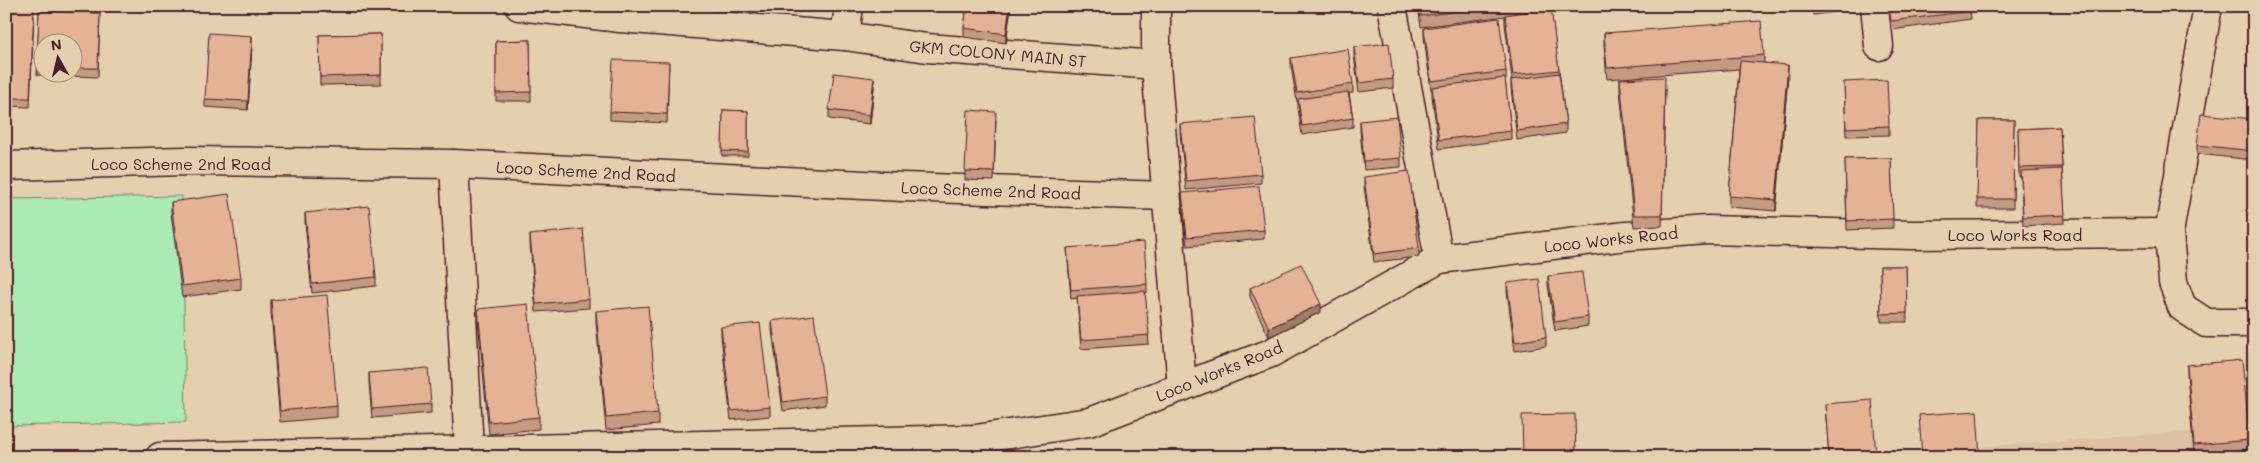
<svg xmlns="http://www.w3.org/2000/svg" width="2260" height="463" font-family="Mali,sans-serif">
<rect width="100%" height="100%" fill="#e4cfae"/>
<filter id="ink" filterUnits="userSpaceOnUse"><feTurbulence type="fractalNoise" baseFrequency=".02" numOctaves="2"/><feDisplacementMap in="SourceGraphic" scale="10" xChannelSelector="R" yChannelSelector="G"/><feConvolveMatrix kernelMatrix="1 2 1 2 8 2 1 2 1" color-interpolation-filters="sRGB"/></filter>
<g filter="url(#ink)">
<!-- built -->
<path fill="#dec0a2" d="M2254,427V457H1839Z"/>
<!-- green -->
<path fill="#abeab2" stroke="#7a846e" d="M182,196L186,422L6,426V199Z"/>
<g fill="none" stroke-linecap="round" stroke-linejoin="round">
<!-- minor casing -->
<g stroke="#4a1f2b" stroke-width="31">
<g id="minor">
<path d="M519,6L620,18L845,36L927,48L1156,65L1182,387"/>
<path d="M1392,6L1439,259"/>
<path d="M1875,6L1879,46"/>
<path d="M845,36L849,6"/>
<path d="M1156,65V6"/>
<path d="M454,164L469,450"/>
<path d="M6,166L185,161L454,164L903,187L1166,196"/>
<path d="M2169,233L2208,6"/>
<path d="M160,457L976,439L1089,422L1271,353L1439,259L1626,236L1708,230L1911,235L2169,233L2173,282L2182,307L2206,323H2254"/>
</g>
</g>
<!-- minor -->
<use href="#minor" stroke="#e4cfae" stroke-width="28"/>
</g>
<!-- wall -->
<g fill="#c49a81" stroke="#4a1f2b" fill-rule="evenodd">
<path d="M967,6H1011L1006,43L964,37V28Z"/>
<path d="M1418,6H1550L1559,70L1566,124V133L1517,140L1511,88V80L1512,79L1505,24V16L1421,27Z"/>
<path d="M1812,6H1859V9L1813,15Z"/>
<path d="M1888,6H1970L1971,19L1891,30Z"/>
<path d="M6,7L34,16L30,107L6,106Z"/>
<path d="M39,11L100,13L98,77L37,75ZM42,42H72V72H42Z"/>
<path d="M1424,28L1506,71V80H1505L1511,131V139L1439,149L1432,96V90H1431L1424,37Z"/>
<path d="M1604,33L1764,55V63L1788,76L1776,211L1729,207V196L1739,69L1607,79L1604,45Z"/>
<path d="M381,34V84L320,85L319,35Z"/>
<path d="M530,40L531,101H496V41Z"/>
<path d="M252,44L248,110L205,107V99Z"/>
<path d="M1354,47L1393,79V88L1359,92L1354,56Z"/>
<path d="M1291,58L1353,84V93H1349L1353,118V127L1302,135L1298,108V102H1297L1291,66Z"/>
<path d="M669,62L667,123L610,120V112Z"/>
<path d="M1620,79L1665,89L1662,226L1634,227L1620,91Z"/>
<path d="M1844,82L1889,126V135L1846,136Z"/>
<path d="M874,87L870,124L829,119V110Z"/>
<path d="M723,110L748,111V156H722Z"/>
<path d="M2254,119V160L2197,154V145Z"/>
<path d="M996,120L994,181L965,180V171Z"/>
<path d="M1979,120H2014L2013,208H1977Z"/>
<path d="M1360,121L1401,158V167L1364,170L1360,130Z"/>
<path d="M1180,124L1261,174V183L1186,190L1180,133Z"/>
<path d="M2060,127L2065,223L2023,226L2021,177H2019L2018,129Z"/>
<path d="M1891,158L1893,228L1847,230L1845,159Z"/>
<path d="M1364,177L1419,248V257L1374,262L1364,186Z"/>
<path d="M1182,193L1264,230V239L1187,246L1182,202Z"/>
<path d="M171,202L241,278V289L182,297L171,213Z"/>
<path d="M305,213L376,277V286L312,293L305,222Z"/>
<path d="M530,235L589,299V308L536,312L530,243Z"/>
<path d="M1067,248L1147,284V293H1145L1149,344L1081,349L1077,298L1071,299Z"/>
<path d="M1880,266H1906L1907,322H1881Z"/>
<path d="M1548,276L1588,317V326L1555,331L1548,285Z"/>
<path d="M1507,283L1546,337V346L1515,351L1507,291Z"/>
<path d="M1250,288L1321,312L1269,337L1250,297Z"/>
<path d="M271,300L337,405V417L280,422L271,312Z"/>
<path d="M478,309L539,417V429L489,434L478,320Z"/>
<path d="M596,311L658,413V425L606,430L596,322Z"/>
<path d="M772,321L825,396V405L783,411L772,330Z"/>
<path d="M721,327L770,407V416L731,420L721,336Z"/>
<path d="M2187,365L2250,440V449L2194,454L2187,374Z"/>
<path d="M369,373L431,404V413L372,418L369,382Z"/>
<path d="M1825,404L1876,457H1829Z"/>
</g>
<!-- shaded-wall -->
<g fill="#a07d69" stroke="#4a1f2b">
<path d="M1010,6H1011L1006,43V34Z"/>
<path d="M252,36V44L248,110V101Z"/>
<path d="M1788,65V76L1776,211V200Z"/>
<path d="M874,78V87L870,124V115Z"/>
<path d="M1321,304V312L1269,337V328Z"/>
</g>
<!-- building -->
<g fill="#e4b396" stroke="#4a1f2b">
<path d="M967,6H1010L1006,34L964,28Z"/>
<path d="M1420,6H1493L1421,16Z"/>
<path d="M1889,6H1970L1971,11L1891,21Z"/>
<path d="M6,7L34,8L30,98H6Z"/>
<path d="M1551,8L1559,70L1513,75L1505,15Z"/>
<path d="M39,11L100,13L98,68H72V42H42V66H37Z"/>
<path d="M1499,18L1506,71L1431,81L1424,28Z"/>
<path d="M1761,21L1764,55L1607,68L1604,33Z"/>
<path d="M209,33L252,36L248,101L205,99Z"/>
<path d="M381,34V75L320,77L319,35Z"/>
<path d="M530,40L531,92L496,93V41Z"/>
<path d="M1389,43L1393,79L1359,83L1354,47Z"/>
<path d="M1348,49L1353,84L1297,93L1291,58Z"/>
<path d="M613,60L669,62L667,114L610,112Z"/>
<path d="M1740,61L1788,65L1776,200L1729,196Z"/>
<path d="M834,73L874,78L870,115L829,110Z"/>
<path d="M1559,73L1566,124L1517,131L1511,80Z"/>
<path d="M1665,77L1662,215H1634L1620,79Z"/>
<path d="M1505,78L1511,131L1439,140L1432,87Z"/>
<path d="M1887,80L1889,126L1846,128L1844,82Z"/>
<path d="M1348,92L1353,118L1302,126L1298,99Z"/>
<path d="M723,110L748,111V152L722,151Z"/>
<path d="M968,110L996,112L994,172L965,171Z"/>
<path d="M2201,114L2254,119V151L2197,145Z"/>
<path d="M1255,117L1261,174L1186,181L1180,124Z"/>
<path d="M1397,117L1401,158L1364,161L1360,121Z"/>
<path d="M1979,120H2014L2013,199H1977Z"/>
<path d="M2060,127L2062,167L2019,168L2018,129Z"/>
<path d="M1891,158L1893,219L1847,221L1845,159Z"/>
<path d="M2062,169L2065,215L2023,217L2021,171Z"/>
<path d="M1409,171L1419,248L1374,254L1364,177Z"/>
<path d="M1259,186L1264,230L1187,237L1182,193Z"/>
<path d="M229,194L241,278L182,286L171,202Z"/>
<path d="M369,206L376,277L312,284L305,213Z"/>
<path d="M583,229L589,299L536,304L530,235Z"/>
<path d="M1144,242L1147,284L1071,290L1067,248Z"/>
<path d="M1301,264L1321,304L1269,328L1250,288Z"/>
<path d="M1880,266H1906L1907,313L1881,314Z"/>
<path d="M1582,272L1588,317L1555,322L1548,276Z"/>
<path d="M1539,279L1546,337L1515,342L1507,283Z"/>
<path d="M1145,291L1149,335L1081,340L1077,296Z"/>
<path d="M327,295L337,405L280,411L271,300Z"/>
<path d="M528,304L539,417L489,422L478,309Z"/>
<path d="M648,306L658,413L606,418L596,311Z"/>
<path d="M814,315L825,396L783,402L772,321Z"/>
<path d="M760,323L770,407L731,411L721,327Z"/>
<path d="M2242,360L2250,440L2194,445L2187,365Z"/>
<path d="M428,368L431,404L372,409L369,373Z"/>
<path d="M1872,400L1876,457H1829L1825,404Z"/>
<path d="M1977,411L1980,457H1922L1919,415Z"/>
<path d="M1575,414L1576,457H1523L1522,415Z"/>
</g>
</g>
<g text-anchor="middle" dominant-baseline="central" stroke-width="4.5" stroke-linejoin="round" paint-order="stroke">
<!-- street labels -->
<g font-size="16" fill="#4a1f2b" stroke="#e4cfae">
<text transform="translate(998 53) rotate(5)">GKM COLONY MAIN ST</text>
<text x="181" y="163">Loco Scheme 2nd Road</text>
<text transform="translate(586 171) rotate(3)">Loco Scheme 2nd Road</text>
<text transform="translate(991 190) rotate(2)">Loco Scheme 2nd Road</text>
<text x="2015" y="234">Loco Works Road</text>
<text transform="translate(1611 239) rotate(-6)">Loco Works Road</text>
<text transform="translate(1219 371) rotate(-22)">Loco Works Road</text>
</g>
</g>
<!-- margin -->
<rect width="2260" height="463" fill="none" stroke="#e4cfae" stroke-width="25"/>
<rect x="12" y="12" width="2235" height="438" fill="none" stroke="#4a1f2b" stroke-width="2" filter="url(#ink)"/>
<!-- north arrow -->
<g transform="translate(58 58) rotate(352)"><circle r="24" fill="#e4cfae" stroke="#a6897a"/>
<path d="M0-4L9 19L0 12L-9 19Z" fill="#4a1f2b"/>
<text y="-8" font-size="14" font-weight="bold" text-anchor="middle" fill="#4a1f2b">N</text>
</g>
</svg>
